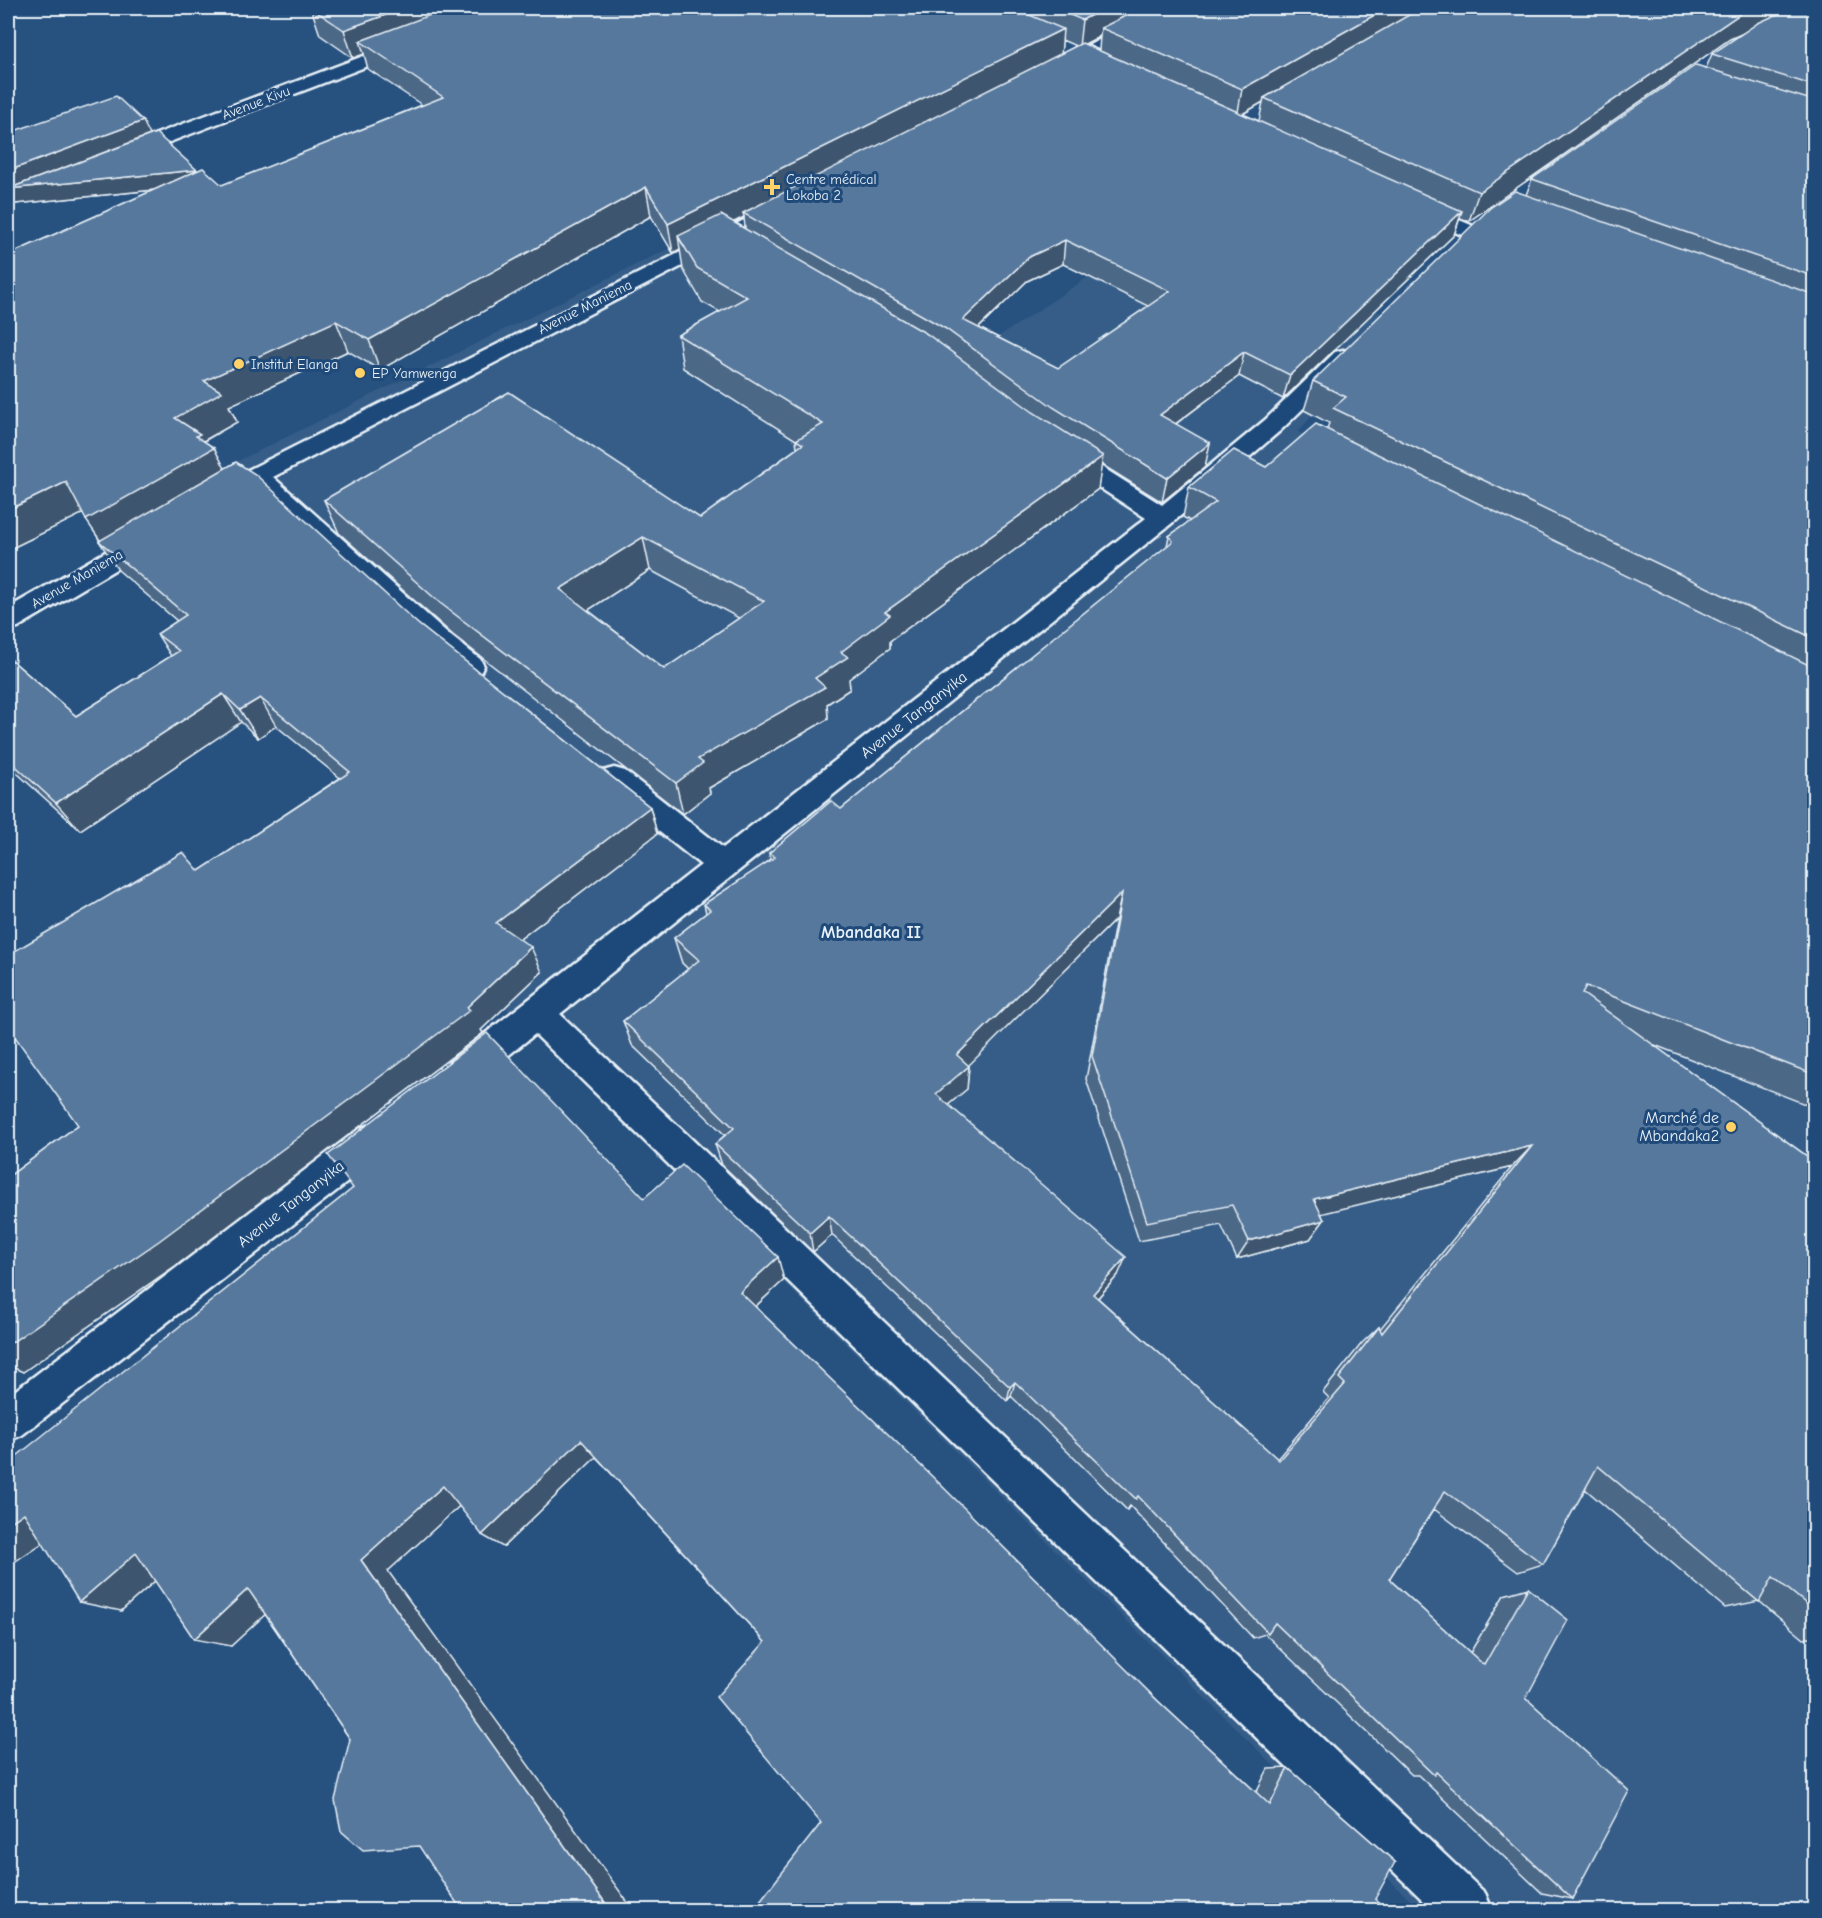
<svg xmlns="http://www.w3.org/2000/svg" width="1822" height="1918" font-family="'Comic Neue',sans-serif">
<rect width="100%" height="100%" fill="#27517f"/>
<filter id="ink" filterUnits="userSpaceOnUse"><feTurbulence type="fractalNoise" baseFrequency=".0167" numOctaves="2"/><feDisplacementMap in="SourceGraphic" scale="12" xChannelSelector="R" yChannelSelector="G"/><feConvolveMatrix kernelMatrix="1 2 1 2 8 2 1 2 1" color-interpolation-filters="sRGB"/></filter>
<g filter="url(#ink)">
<!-- built -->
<path fill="#355d88" d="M1175,219L1395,319L1298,432L1814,684V1910H1420L459,962L539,912L94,532L708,229L962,361Z"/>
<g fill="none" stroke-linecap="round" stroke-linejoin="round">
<!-- minor casing -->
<g stroke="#e8f1f8" stroke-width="5">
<g id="minor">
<path d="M1157,8H1177L1061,73H1049L1046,69Z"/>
<path d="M406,40L412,41L415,45L412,49L128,158H114L111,154L114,150Z"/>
<path d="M784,200L791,202L794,206L791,210L273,477L452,637L480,659L484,666L480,673C460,679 447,663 432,651L255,487L217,507L208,505L204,499L208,493L248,470Z"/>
<path d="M1415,201L1478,228L1481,232L1478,236H1464L1408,211L1405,207L1408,203Z"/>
<path d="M1343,350L1351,352L1354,357L1351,362L1281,430L1172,523L560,1014L1485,1893L1492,1910H1433L535,1034L475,1082L463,1086L451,1082L446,1071L451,1060L701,865L603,787L599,779L603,771L614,768L625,771L723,848L1146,518L1054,458L1051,453L1054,448L1063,445L1072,448L1162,505L1265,420L1335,352Z"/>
<path d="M151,529L160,531L164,537L160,543L18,627L8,629V608L142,531Z"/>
<path d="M372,1124L385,1129L390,1141L385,1153L22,1435L8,1441V1396L359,1129Z"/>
</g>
</g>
<!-- minor -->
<use href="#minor" fill="#1f4a7a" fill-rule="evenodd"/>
</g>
<!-- wall -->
<g fill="#4b6787" stroke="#e8f1f8" stroke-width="1.5" fill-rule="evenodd">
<path d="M311,8H1815V1108L1652,1044L1815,1162V1637L1804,1639L1759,1601L1725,1608L1585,1489L1543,1564L1518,1572L1434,1509L1389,1579L1470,1653L1504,1595L1528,1588L1526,1698L1572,1899L1542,1893L1418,1775H1412L1265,1634L1253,1638L1130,1506L1127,1510L1011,1396L1007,1401L832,1235L813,1252L722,1165L715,1144L725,1135L632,1045L623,1021L688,969L682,963L674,938L706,913L704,904L770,861L769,853L841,809L1167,546L1169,536L1190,521L1183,517L1189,487L1266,467L1327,429L1329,423L1304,410L1313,381L1526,195L1532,179L1706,68L1712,54L1743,33L1730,39L1469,221L1460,218L1454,235L1283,399L1239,376L1176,424L1205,467L1162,502L1101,464L1098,489L890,641V648L849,679L850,689L827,704L828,719L709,788L710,793L683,814L453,635L339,533L324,500L700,518L797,448L796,440L683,368L678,335L720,312L702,302L683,269L680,249L673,253L651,216L380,370L348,351L229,406L237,422L204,441L214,448L225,469L418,624L650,807L657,834L520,939L542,972L481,1030L483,1033L185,1259L23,1372L8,1365V1177L78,1125L199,871L340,778L276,726L258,738L241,722L80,830L8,765V766V657L76,716L171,656L157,634L177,621L118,570L99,541H100L83,513L8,550V255L154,190L15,204L8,191V189L222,185L422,105L368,69L364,54L353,58L320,35ZM1100,36L1099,50L1085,44ZM1062,40L1076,46L1061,54ZM1263,102L1259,121L1243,114ZM744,217L745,228L734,222ZM1063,264L1148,306L1058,368L979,328L1027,281ZM650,570L739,618L664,669L588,610ZM1116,919L1086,1079L1139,1241L1221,1225L1237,1259L1310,1239L1324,1220L1321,1213L1512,1167L1380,1329L1379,1327L1362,1343L1323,1392L1329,1398L1277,1459L1098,1298L1118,1275L948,1105L967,1089L969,1066L968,1065Z"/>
<path d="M644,1198L784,1280L755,1307L1158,1701L1256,1792L1268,1769L1288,1768L1395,1862L821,1823L765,1642L596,1457L503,1547L459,1506L388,1571L350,1739L265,1614L231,1646L155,1581L121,1611L42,1542L8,1463Z"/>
</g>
<!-- shaded-wall -->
<g fill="#3d546e" stroke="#e8f1f8" stroke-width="1.5">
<path d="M405,8H485L360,41L364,54L353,58L344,30Z"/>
<path d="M1105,8H1153L1101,28L1100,36L1079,47L1082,20Z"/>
<path d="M1387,8H1427L1264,98L1263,102L1237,117L1242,89Z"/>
<path d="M1752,8H1800L1730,39L1469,221L1479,192L1743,12Z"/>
<path d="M1063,29L1061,57L743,213L744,217L684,247L678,236L680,249L673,253L668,224Z"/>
<path d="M143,121L150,135L8,189V171Z"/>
<path d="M197,170L203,185L15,204L8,191V189Z"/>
<path d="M646,187L651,216L380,370L369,340Z"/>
<path d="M1462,211L1454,235L1283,399L1290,375Z"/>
<path d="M1065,240L1063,264L1027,281L964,342L963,320L1029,257Z"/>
<path d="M336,321L348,351L229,406L237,422L203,441L214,448L230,478L102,543L86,520L175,418L204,381Z"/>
<path d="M1244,352L1239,376L1155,439L1160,415Z"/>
<path d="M1210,443L1205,467L1162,502L1167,478Z"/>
<path d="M1103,456L1098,489L890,641V648L849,679L850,689L827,704L828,719L709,788L710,793L683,814L676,783L698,759L815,678L841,652L885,612Z"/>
<path d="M66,482L86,512L8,550V510Z"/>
<path d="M643,537L650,570L570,622L560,589Z"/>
<path d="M223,694L241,722L80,830L56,803Z"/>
<path d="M260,698L276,726L258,738L240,710Z"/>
<path d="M650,807L657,834L508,948L496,923Z"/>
<path d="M1122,893L1116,919L959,1075L969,1066L967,1089L935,1116L936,1094L957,1055Z"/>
<path d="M531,947L542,972L481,1030L483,1033L185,1259L23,1372L8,1365V1345L467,1007Z"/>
<path d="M1532,1146L1512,1167L1300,1219L1314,1199Z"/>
<path d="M829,1216L832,1235L813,1252L810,1233Z"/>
<path d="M1324,1220L1310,1239L1237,1259L1249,1241Z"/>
<path d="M778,1257L784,1280L747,1314L740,1292Z"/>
<path d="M1126,1257L1118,1275L1086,1311L1093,1294Z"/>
<path d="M1015,1382L1011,1396L1007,1401L1010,1387Z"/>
<path d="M581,1440L597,1456L503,1547L482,1535Z"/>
<path d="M443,1486L466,1500L388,1571L634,1911H611L361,1560Z"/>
<path d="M24,1513L68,1526L8,1566V1524Z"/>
<path d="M136,1553L174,1564L121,1611L79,1602Z"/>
<path d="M248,1589L282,1599L231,1646L194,1639Z"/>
<path d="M8,1895L17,1911H8Z"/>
</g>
<!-- building -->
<g fill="#57789d" stroke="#e8f1f8" stroke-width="1.5" fill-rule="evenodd">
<path d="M311,8H405L344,30Z"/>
<path d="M449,8H1013L1063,29L668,224L646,187L369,340L336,321L204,381L222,392L175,418L200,434L196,436L214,448L86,520L66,482L8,510V255L203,168L222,185L443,97L360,41Z"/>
<path d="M1053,8H1105L1082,20Z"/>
<path d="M1141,8H1387L1242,89L1101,28Z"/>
<path d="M1421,8H1752L1743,12L1479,192L1264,98Z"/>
<path d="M1791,8H1815V86L1712,54L1758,23Z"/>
<path d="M1082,43L1462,211L1290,375L1244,352L1160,415L1210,443L1167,478L1053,407L946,329L743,213ZM1065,240L1170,291L1058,368L963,320L1029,257Z"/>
<path d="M1696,65L1815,101V277L1532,179Z"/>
<path d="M116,96L143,121L8,171V133Z"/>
<path d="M156,133L197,170L8,189Z"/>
<path d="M1515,191L1815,295V639L1333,408L1346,397L1313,381L1490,208Z"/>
<path d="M721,215L927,334L1033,412L1103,456L885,612L890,615L841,652L848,657L815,678L825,687L698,759L703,763L676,783L440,603L324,500L509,392L700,518L803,444L796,440L823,424L678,335L747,297L697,268L678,236ZM643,537L764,601L664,669L560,589Z"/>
<path d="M1316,424L1815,668V1075L1586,986L1582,993L1815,1162V1611L1773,1577L1759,1602L1598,1466L1543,1564L1445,1491L1389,1579L1484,1665L1528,1588L1568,1620L1526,1698L1629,1791L1572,1899L1436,1772L1434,1775L1275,1623L1268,1633L1138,1496L1136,1499L1015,1382L1010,1387L829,1216L810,1233L715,1144L734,1128L623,1021L699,960L674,938L710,910L704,904L775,857L769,853L831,801L841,809L1173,541L1169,536L1216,502L1189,487L1234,450L1266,467ZM1122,893L1092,1056L1147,1222L1232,1205L1249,1241L1324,1220L1314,1199L1532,1146L1382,1333L1379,1327L1339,1378L1345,1384L1279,1460L1093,1294L1126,1257L936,1094L969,1066L957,1055Z"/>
<path d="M236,462L255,474L418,624L650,807L496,923L531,947L467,1007L470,1010L159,1241L8,1345V1177L78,1125L8,1027V955L183,852L199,871L350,772L260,698L240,710L223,694L56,803L8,759V657L76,716L179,651L157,634L186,615L99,541Z"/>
<path d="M487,1033L644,1198L682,1165L778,1257L740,1292L939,1483L1158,1701L1270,1805L1288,1768L1395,1862L1375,1899L1388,1911H752L821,1823L716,1697L765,1642L581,1440L482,1535L443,1486L361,1560L611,1911H462L419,1846L363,1850L341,1831L335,1800L350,1739L248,1589L194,1639L136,1553L79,1602L24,1513L8,1524V1463L353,1188L328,1155Z"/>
</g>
</g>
<!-- markers -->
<g fill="#ffd166" stroke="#1f4a7a" stroke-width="2">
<path d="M769 178h6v6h6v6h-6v6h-6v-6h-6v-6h6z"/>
<circle cx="239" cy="364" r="6"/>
<circle cx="360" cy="373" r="6"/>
<circle cx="1731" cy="1127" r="6"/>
</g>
<g text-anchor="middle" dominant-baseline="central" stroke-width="6" stroke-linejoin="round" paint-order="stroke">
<!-- far-street labels -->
<g font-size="14" fill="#e8f1f8" stroke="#1f4a7a">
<text transform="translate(256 103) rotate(-21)">Avenue Kivu</text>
<text transform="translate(585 307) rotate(-27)">Avenue Maniema</text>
<text transform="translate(77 579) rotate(-30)">Avenue Maniema</text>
</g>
<!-- far-poi labels -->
<g font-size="14" fill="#e8f1f8" stroke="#1f4a7a" text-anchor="start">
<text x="786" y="179">Centre médical<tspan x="786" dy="16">Lokoba 2</tspan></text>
<text x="251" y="364">Institut Elanga</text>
<text x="372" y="373">EP Yamwenga</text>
</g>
<!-- street labels -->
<g font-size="16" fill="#e8f1f8" stroke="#1f4a7a">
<text transform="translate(914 715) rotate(-38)">Avenue Tanganyika</text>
<text transform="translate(291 1204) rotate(-38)">Avenue Tanganyika</text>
</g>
<!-- poi labels -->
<g font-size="16" fill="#e8f1f8" stroke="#1f4a7a" text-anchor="end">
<text x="1719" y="1118">Marché de<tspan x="1719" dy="18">Mbandaka2</tspan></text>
</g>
<!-- neighbourhood labels -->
<g font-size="18" font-weight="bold" fill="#e8f1f8" stroke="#1f4a7a">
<text x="871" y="932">Mbandaka II</text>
</g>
</g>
<!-- margin -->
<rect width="1822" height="1918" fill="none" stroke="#1f4a7a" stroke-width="30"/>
<rect x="15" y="15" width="1792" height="1888" fill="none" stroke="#e8f1f8" stroke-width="2" filter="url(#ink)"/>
</svg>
